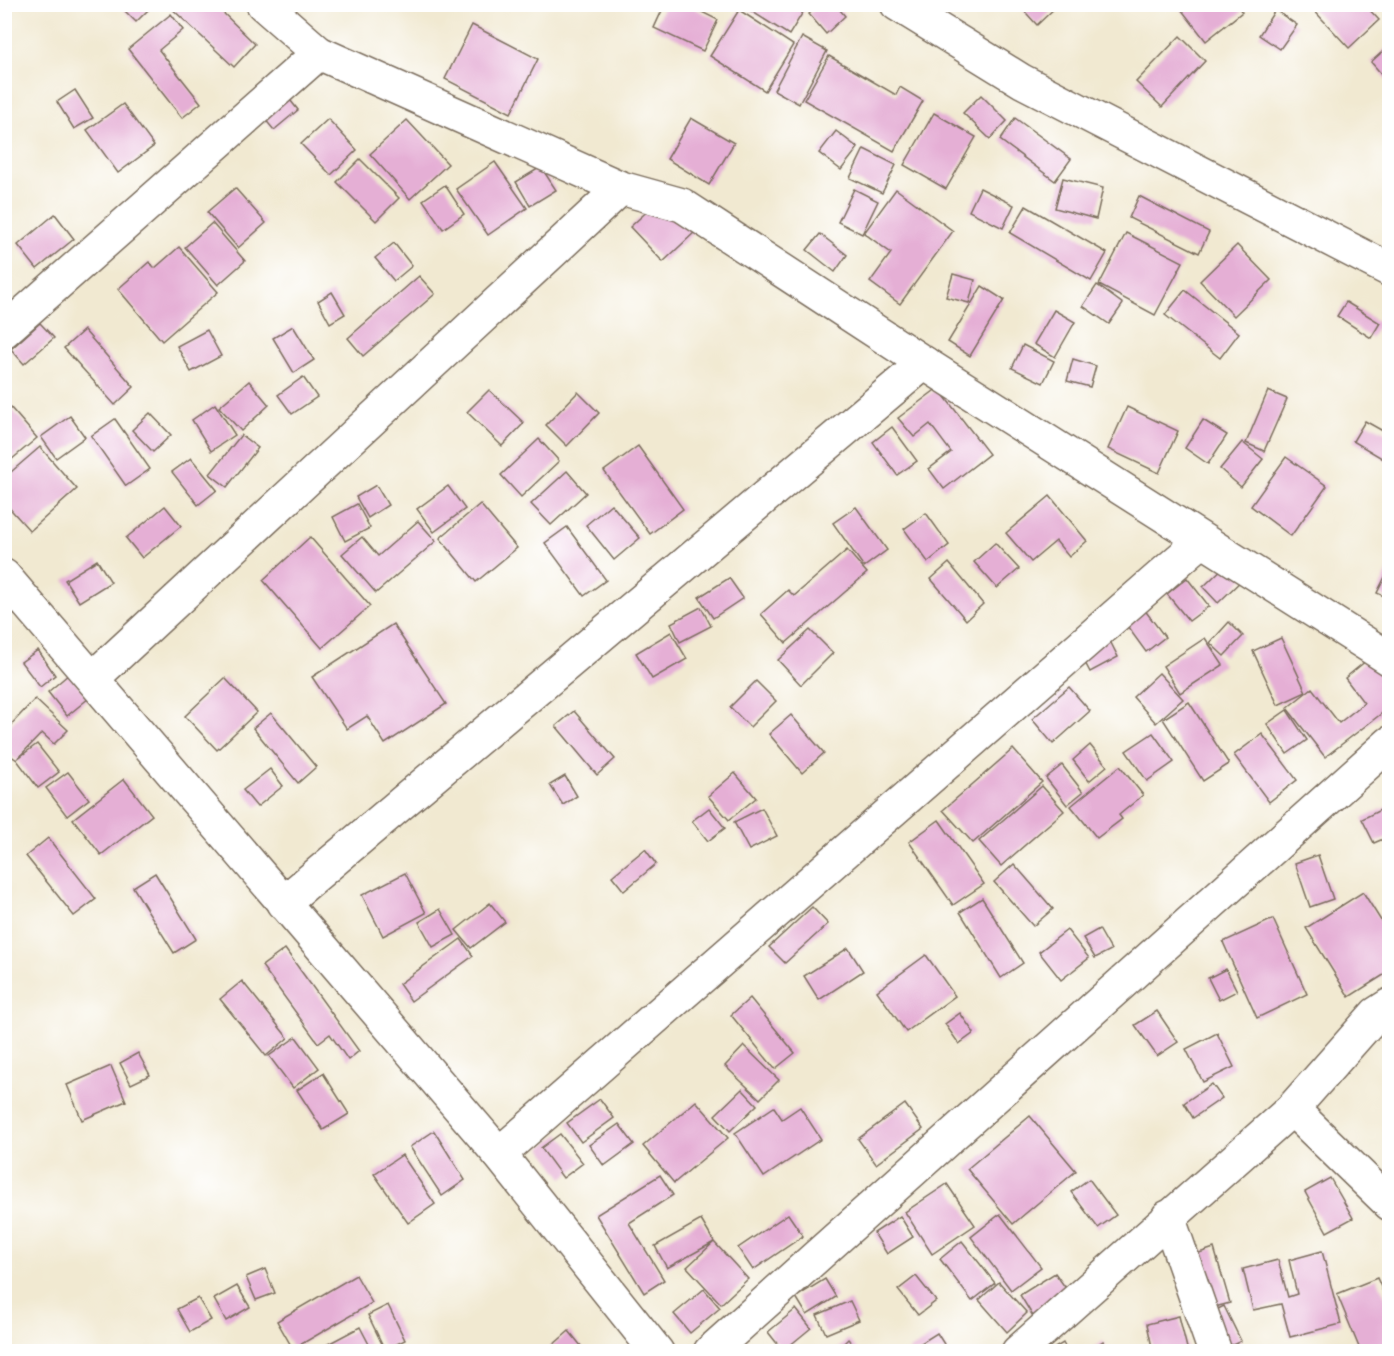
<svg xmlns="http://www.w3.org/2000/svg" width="1394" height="1356" font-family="Cardo,serif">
<rect width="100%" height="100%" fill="#fff"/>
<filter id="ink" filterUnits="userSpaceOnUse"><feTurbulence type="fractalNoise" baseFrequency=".0167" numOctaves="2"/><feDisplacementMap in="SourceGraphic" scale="12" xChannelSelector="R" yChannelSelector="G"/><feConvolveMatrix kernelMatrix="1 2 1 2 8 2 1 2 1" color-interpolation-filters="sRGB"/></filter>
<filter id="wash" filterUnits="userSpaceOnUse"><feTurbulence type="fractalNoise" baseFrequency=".008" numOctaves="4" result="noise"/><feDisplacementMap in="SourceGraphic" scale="24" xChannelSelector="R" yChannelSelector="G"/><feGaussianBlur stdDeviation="1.35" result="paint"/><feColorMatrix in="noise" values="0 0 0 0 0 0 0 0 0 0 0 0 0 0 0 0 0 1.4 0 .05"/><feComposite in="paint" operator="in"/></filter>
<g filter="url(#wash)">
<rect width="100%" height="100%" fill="#f1e9d1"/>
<g id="blocks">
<!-- building -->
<g fill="#e5afd5">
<path d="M124,4H151L152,6L136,22L121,7Z"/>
<path d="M167,4H214L255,44L234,67Z"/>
<path d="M665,4H686L718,20L703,51L654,28Z"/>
<path d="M740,4H808L789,35Z"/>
<path d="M819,4H835L845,16L826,34L809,14Z"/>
<path d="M1018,4H1059L1037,25Z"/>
<path d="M1177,4H1236L1242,12L1206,41Z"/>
<path d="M1308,4H1364L1379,20L1349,48Z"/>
<path d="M739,10L793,45L765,91L710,56Z"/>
<path d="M1275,10L1297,25L1280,49L1259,35Z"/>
<path d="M171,14L183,30L159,50L201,103L182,118L128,49Z"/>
<path d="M472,25L538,59L511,113L445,79Z"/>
<path d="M1180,36L1205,61L1162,107L1136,82Z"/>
<path d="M802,37L827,51L799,104L774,90Z"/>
<path d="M1390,45V84L1371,62Z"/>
<path d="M829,56L896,95L900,87L923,101L894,151L804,100Z"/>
<path d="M75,90L93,118L74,129L57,102Z"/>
<path d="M283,91L298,110L274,130L259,112Z"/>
<path d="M981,95L1007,121L990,139L963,113Z"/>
<path d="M123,104L154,146L118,173L87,130Z"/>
<path d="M934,113L976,137L946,189L904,165Z"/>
<path d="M691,118L734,143L709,185L667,159Z"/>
<path d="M1015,118L1071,159L1055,181L1000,140Z"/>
<path d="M328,119L357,150L331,175L301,144Z"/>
<path d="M407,120L448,164L410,199L370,154Z"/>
<path d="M836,131L858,148L841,170L819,153Z"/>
<path d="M864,149L896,165L882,193L850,178Z"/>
<path d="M360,159L399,198L376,221L337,182Z"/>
<path d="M495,162L527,208L488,235L456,189Z"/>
<path d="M541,167L556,190L530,206L516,182Z"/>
<path d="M1063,178L1103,188L1096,219L1055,208Z"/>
<path d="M445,185L464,214L443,229L423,200Z"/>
<path d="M235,188L266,223L238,248L207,212Z"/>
<path d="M980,188L1014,205L1003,228L969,211Z"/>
<path d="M854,189L878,201L862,234L838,222Z"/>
<path d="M896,189L953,231L900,304L870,282L891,253L864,233Z"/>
<path d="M664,196L696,231L663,262L630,227Z"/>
<path d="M1139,196L1209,232L1199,253L1129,218Z"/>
<path d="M1026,206L1107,253L1091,281L1010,233Z"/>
<path d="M55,214L74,239L37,269L18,245Z"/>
<path d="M212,223L245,261L218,285L185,247Z"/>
<path d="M1126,233L1183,262L1155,315L1099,285Z"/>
<path d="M820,234L847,255L835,272L807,250Z"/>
<path d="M394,243L412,266L394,281L375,258Z"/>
<path d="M1237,245L1271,280L1234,316L1200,281Z"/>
<path d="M179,247L218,292L162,341L118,289L149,262L155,268Z"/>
<path d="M953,274L975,280L969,303L946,297Z"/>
<path d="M419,276L435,294L363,356L348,338Z"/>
<path d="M1097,285L1123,304L1109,324L1083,306Z"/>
<path d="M982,286L1004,300L970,356L948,342Z"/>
<path d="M1185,290L1239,333L1220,358L1165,315Z"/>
<path d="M332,292L345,314L330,323L318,301Z"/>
<path d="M1346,302L1380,323L1371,338L1337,316Z"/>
<path d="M1054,310L1075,322L1055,357L1034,344Z"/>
<path d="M40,323L54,338L24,364L11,349Z"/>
<path d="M293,326L314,360L294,373L273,338Z"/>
<path d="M84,330L134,387L115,405L64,348Z"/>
<path d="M207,330L221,356L191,372L177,346Z"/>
<path d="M1023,345L1054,361L1043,383L1012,368Z"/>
<path d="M1073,359L1096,366L1090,387L1067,381Z"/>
<path d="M303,377L317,397L292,414L278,395Z"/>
<path d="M249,381L269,405L241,431L219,407Z"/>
<path d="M938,388L989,454L944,489L929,469L951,452L930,424L914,437L898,418Z"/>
<path d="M489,390L524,423L502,446L467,412Z"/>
<path d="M1268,391L1287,399L1264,451L1246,443Z"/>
<path d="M578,392L599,413L567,446L546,425Z"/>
<path d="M4,400L37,438L4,466Z"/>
<path d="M215,404L235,435L211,451L192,420Z"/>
<path d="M1127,407L1178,431L1159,473L1108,449Z"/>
<path d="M150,413L171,435L153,452L132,430Z"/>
<path d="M70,416L85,437L56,458L41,437Z"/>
<path d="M115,419L150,469L126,486L91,436Z"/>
<path d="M1203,420L1227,435L1208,464L1185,448Z"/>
<path d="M1365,421L1390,435V463L1353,441Z"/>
<path d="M892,427L917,461L897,475L873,442Z"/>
<path d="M241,435L258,448L227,487L210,474Z"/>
<path d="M539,439L559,461L521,497L501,475Z"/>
<path d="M1242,442L1263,459L1241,487L1220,469Z"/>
<path d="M638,446L683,509L650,534L604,471Z"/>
<path d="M40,447L77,489L30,531L4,502V478Z"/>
<path d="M1286,457L1327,486L1291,536L1251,506Z"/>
<path d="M191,458L217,490L198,505L172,472Z"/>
<path d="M567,471L586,493L551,525L531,504Z"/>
<path d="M376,485L388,505L368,518L356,497Z"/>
<path d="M448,486L465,509L434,532L417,509Z"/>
<path d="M1050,496L1087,541L1069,557L1056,541L1031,562L1006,533Z"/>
<path d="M357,504L370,528L345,541L333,517Z"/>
<path d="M480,504L517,548L476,582L440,538Z"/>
<path d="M611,504L640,538L614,560L586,525Z"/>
<path d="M165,506L181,526L142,558L126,538Z"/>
<path d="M856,507L887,550L864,567L833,523Z"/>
<path d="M926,513L949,545L928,562L904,529Z"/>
<path d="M418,521L436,541L376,593L342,554L362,537L378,556Z"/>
<path d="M567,527L606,580L584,596L545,543Z"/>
<path d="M310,537L370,606L322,648L263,580Z"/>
<path d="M995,543L1019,569L997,588L974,562Z"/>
<path d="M847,550L867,573L786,643L761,614L788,590L794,596Z"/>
<path d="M97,560L111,582L79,602L65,580Z"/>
<path d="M1230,561L1245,577L1218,603L1203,587Z"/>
<path d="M949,563L983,604L966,620L931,579Z"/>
<path d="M1390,567V599L1377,593Z"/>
<path d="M729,578L743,598L713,618L699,597Z"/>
<path d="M1187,578L1209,606L1189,621L1167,594Z"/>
<path d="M1141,605L1165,637L1146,652L1122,619Z"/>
<path d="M701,607L711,626L680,642L671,623Z"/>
<path d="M1229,622L1243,636L1224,656L1210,643Z"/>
<path d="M393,624L446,704L385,744L367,716L347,729L312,677Z"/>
<path d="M810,630L833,653L801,685L778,660Z"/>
<path d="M671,632L687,659L652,679L636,653Z"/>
<path d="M1108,637L1118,657L1090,672L1079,651Z"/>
<path d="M1205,638L1223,665L1180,693L1163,666Z"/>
<path d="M1281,638L1306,692L1278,705L1253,651Z"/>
<path d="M38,650L55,675L40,687L21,662Z"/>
<path d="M1372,656L1390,678V707L1325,757L1287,708L1312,688L1339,723L1364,703L1345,678Z"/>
<path d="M1159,673L1183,699L1156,723L1133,697Z"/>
<path d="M69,674L89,698L67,716L48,692Z"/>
<path d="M225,678L257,712L217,750L185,716Z"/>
<path d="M756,681L776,701L750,727L730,707Z"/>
<path d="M1069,687L1090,711L1053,744L1032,719Z"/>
<path d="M35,699L68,730L54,744L42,733L17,759L37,744L59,772L38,788L17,760L4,751V732Z"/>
<path d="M1189,702L1229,764L1203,781L1163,719Z"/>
<path d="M1287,710L1307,740L1287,754L1267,724Z"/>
<path d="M574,711L615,759L597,775L556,726Z"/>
<path d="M271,713L316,767L298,783L253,728Z"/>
<path d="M791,715L824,753L802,773L769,734Z"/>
<path d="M1153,733L1174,762L1147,781L1126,751Z"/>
<path d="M1262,734L1297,780L1269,802L1234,755Z"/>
<path d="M1090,745L1107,766L1089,781L1073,760Z"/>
<path d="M1013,749L1042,782L973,843L943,810Z"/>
<path d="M1062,765L1083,792L1067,805L1046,778Z"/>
<path d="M1120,766L1143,795L1119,815L1122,819L1097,838L1071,806Z"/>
<path d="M270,769L283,786L257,807L243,790Z"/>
<path d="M68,772L89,799L67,816L46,788Z"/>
<path d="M735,773L756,798L729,820L708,796Z"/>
<path d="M565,776L577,796L563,805L550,785Z"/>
<path d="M124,779L152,815L101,855L73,819Z"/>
<path d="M1042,786L1064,811L1001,866L979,841Z"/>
<path d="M1390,805V836L1374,843L1362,819Z"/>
<path d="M709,808L725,828L708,841L692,821Z"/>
<path d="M762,808L777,836L749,850L734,822Z"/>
<path d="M939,820L984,884L953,905L909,842Z"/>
<path d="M48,838L96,899L74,916L26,856Z"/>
<path d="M645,849L656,864L624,891L612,876Z"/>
<path d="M1318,855L1333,899L1310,907L1295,863Z"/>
<path d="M1014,864L1053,909L1033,926L994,882Z"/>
<path d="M155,873L196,939L174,953L133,887Z"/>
<path d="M405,873L426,913L383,936L362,895Z"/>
<path d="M1363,892L1390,935V971L1349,997L1306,928Z"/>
<path d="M982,898L1023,963L1001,978L960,912Z"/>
<path d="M490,903L505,922L471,948L456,930Z"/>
<path d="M812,907L828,924L785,963L769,947Z"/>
<path d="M440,909L455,935L433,947L419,922Z"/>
<path d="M1273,919L1307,994L1257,1018L1223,942Z"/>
<path d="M1099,929L1111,950L1095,958L1083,938Z"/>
<path d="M1067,930L1089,958L1061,980L1039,952Z"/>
<path d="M461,939L473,956L411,1001L399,984Z"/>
<path d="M848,948L863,971L819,1000L804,976Z"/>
<path d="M285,949L359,1051L348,1060L330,1034L318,1043L262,966Z"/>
<path d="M926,955L955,996L906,1032L877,991Z"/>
<path d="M1226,969L1237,991L1219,1000L1208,978Z"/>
<path d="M242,981L288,1038L266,1056L220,999Z"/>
<path d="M750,998L795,1053L775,1069L731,1015Z"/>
<path d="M1157,1011L1178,1042L1157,1056L1135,1025Z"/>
<path d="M960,1013L974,1033L959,1044L945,1024Z"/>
<path d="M1217,1033L1234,1067L1203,1082L1186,1049Z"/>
<path d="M296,1037L319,1068L293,1088L269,1056Z"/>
<path d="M744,1046L779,1080L760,1099L725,1066Z"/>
<path d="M138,1053L150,1075L131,1084L120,1063Z"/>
<path d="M111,1066L126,1101L82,1120L67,1085Z"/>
<path d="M323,1073L349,1114L323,1130L297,1090Z"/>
<path d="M1212,1084L1222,1098L1193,1118L1184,1103Z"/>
<path d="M742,1089L757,1105L730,1131L715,1115Z"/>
<path d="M600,1099L614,1118L581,1142L567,1123Z"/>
<path d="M696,1101L728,1138L674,1183L643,1146Z"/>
<path d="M905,1104L923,1129L876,1164L858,1139Z"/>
<path d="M774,1107L782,1119L800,1107L821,1139L764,1177L735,1133Z"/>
<path d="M1030,1116L1076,1171L1013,1224L967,1169Z"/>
<path d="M619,1124L634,1144L604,1166L589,1145Z"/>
<path d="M434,1131L465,1180L442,1196L410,1147Z"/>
<path d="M560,1134L583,1163L563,1178L541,1148Z"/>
<path d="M402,1155L435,1204L408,1223L374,1174Z"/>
<path d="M660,1175L673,1195L629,1223L664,1280L644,1293L596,1215Z"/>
<path d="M1330,1178L1353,1218L1327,1232L1305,1192Z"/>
<path d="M1089,1179L1116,1215L1098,1228L1071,1192Z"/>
<path d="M947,1184L975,1225L932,1254L905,1212Z"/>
<path d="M788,1214L803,1236L753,1270L738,1248Z"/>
<path d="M1000,1214L1041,1267L1011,1290L971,1237Z"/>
<path d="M900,1216L913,1237L887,1254L874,1233Z"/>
<path d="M701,1220L714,1242L748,1279L721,1304L687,1267L714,1242L667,1268L655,1246Z"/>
<path d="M962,1241L995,1283L972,1301L940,1259Z"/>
<path d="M1214,1248L1230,1303L1207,1309L1193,1255Z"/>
<path d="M1322,1251L1341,1324L1290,1337L1281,1304L1253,1310L1243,1269L1278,1260L1288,1297L1297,1294L1289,1260Z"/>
<path d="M265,1269L275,1293L256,1300L246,1277Z"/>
<path d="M1055,1273L1070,1294L1034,1318L1020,1295Z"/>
<path d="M356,1275L372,1303L293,1349L277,1321Z"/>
<path d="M916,1276L936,1301L918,1315L898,1290Z"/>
<path d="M1377,1278L1390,1307V1344L1372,1352H1361L1337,1294Z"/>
<path d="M825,1279L836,1297L807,1315L796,1297Z"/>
<path d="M999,1282L1027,1313L1007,1332L979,1300Z"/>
<path d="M237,1286L250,1307L226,1321L214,1299Z"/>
<path d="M704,1289L720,1308L690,1333L674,1314Z"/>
<path d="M198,1298L211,1320L190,1332L177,1309Z"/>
<path d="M850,1301L859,1320L826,1334L817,1315Z"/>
<path d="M388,1305L405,1340L385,1350L368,1315Z"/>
<path d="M1224,1306L1241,1341L1220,1351L1204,1316Z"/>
<path d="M796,1309L811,1328L783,1351L768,1332Z"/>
<path d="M1179,1316L1188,1352H1153L1147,1324Z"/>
<path d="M360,1327L373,1352H313Z"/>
<path d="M569,1331L586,1352H545Z"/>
<path d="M937,1333L949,1352H911L910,1350Z"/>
<path d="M848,1339L859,1352H835Z"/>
<path d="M1103,1341L1110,1352H1087Z"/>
<path d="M1063,1343L1068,1352H1048Z"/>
</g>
</g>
</g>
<g filter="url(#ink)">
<use href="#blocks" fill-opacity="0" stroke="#7b6d5d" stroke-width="1.5"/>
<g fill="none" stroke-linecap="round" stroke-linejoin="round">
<!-- minor casing -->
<g stroke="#7b6d5d" stroke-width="36">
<g id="minor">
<path d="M263,4L319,53L621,188L682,205L924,363L1390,659"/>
<path d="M897,4L1022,81L1390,270"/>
<path d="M4,331L319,53"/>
<path d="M4,576L499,1154L657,1352"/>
<path d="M93,678L621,188"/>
<path d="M283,903L924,363"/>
<path d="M1292,1109L1390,1204"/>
<path d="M499,1154L1201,541"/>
<path d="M1168,1217L1215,1352"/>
<path d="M710,1352L1390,743"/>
<path d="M1018,1352L1292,1109L1376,1014L1390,1005"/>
</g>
</g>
<!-- minor -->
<use href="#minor" stroke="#fff" stroke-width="33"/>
</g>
</g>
<!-- margin -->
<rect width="1394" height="1356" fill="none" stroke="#fff" stroke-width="24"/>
</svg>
